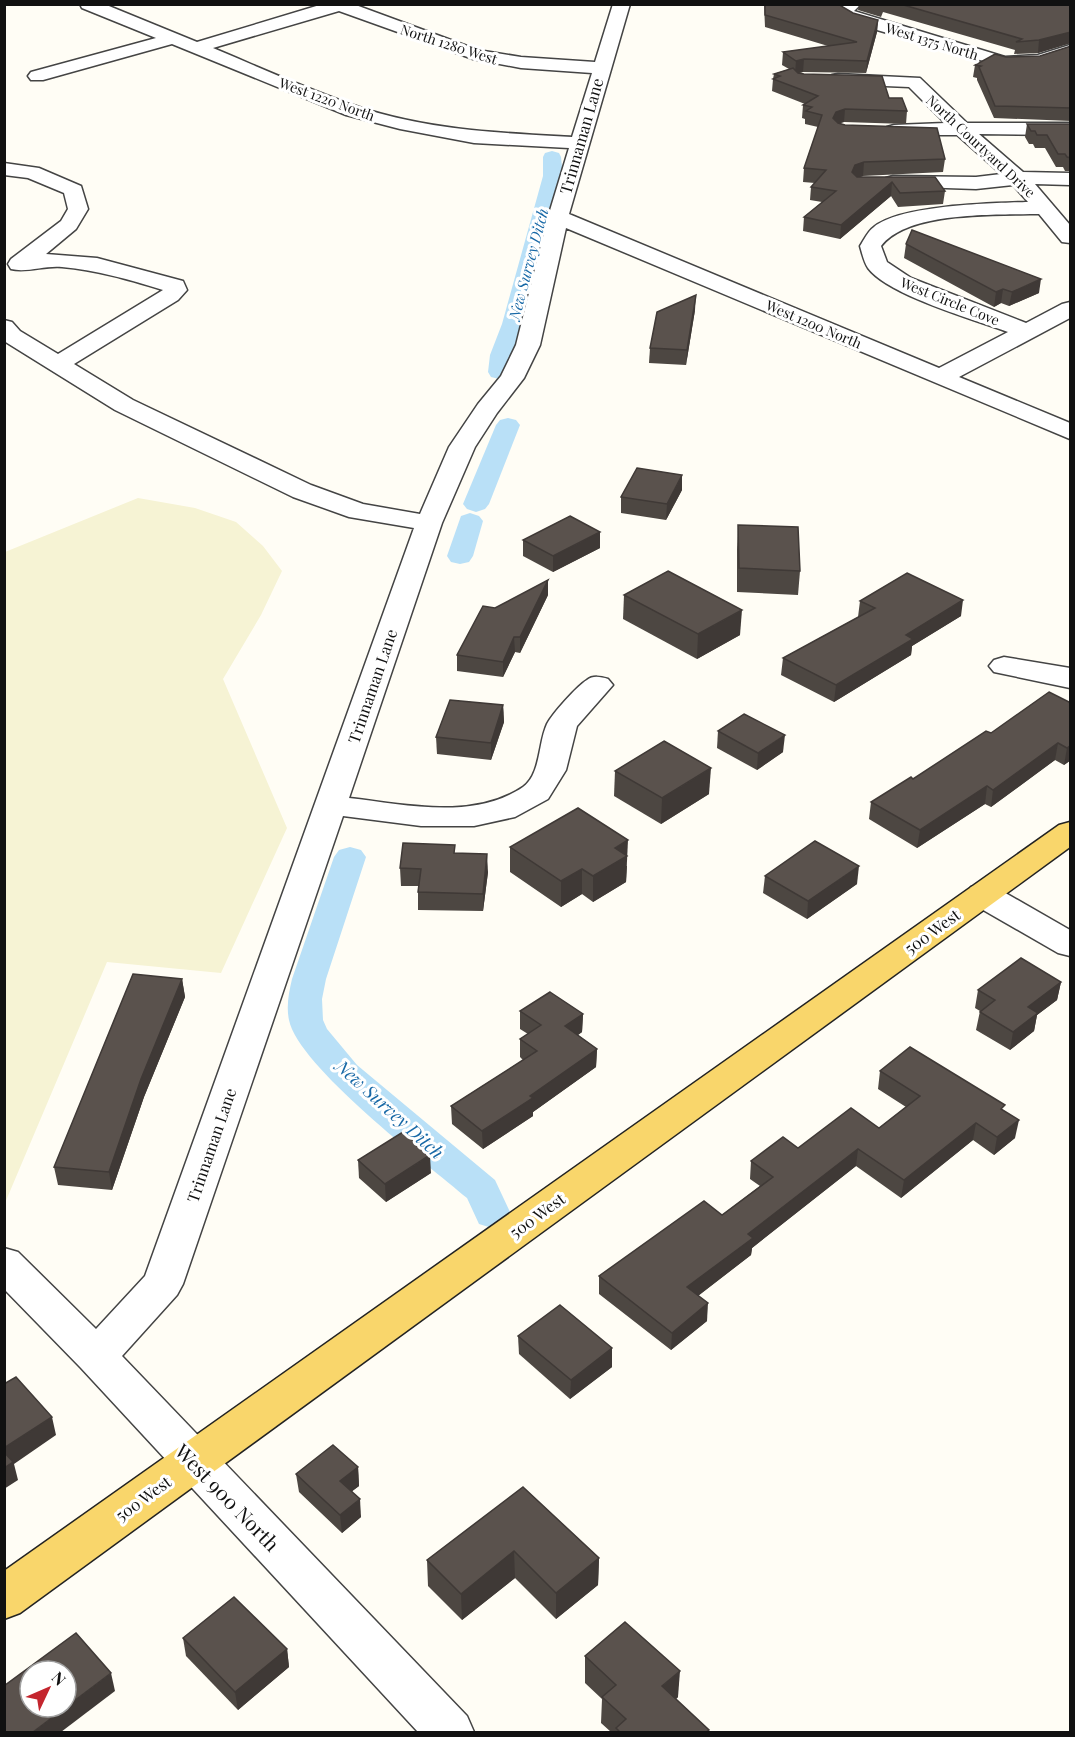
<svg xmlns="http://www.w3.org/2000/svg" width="1075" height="1737" font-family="'Playfair Display',serif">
<rect width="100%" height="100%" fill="#fffdf5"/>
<!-- farmland -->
<path fill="#f6f3d4" d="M138,498L195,508L236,522L263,546L282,571L261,615L223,679L287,828L221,973L107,962L5,1203V552Z"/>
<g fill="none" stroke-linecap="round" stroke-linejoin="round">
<!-- canal -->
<g fill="#b9e0f7" fill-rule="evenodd">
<path d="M552,151L559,153L561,157L563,176L524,324L507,377L499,379L491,377L488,372L490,355L502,324L543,176V157L545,153Z"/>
<path d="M508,418L516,420L520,425L489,504L485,509L476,512L467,509L463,504L496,425L500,420Z"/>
<path d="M470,513L479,516L483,521L473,556L469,562L460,564L451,562L447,556L461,516Z"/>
<path d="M350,847L361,850L366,857L326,979L322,999L323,1020L327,1029L357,1065L495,1180L511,1214L505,1224L492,1228L479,1224L467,1198C427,1164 298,1066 289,1020C286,1006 289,992 292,979L334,857L339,850Z"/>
</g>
<!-- minor casing -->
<g stroke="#444" stroke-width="3">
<g id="minor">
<path d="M80,4H104L197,42L323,4H353L478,50L521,57L595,62L613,4H630L569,214L939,368L1008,332C975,320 888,295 868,268C864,262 862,253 860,246C864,240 868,231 874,227C900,205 993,203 1028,202L1013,185L976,189L886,186L883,182L886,178L893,176L976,177L1001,174L957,135H887L884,131L887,127L894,125L945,123L909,87L838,84L832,83L829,79L832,75L838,74L920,78L967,123H1070V135L979,134L1023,172L1070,173V185L1035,184L1070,225V243L1062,242L1039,214H1030C990,215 907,212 881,246L887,262L911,278L1026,323L1062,304L1070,302V318L959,377L1070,423V439L566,228L540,345L524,378L497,413L475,447L442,523L349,798C404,804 473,821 523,787C541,774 538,743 547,724C552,714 577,686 587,680C593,675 601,677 608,679L613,685L577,726L566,770L548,799L515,817L474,826H421L343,816L183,1284L177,1295L122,1356L467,1716L474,1732H418L81,1368L4,1289V1248L18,1252L96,1329L145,1276L414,528L349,517L293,497L115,410L4,341V320L12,322L20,331L58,354L163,290C130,280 97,270 62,267C46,265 27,273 11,269L8,264L11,259L61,221L68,209L64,193L28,178L4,175V163L39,168L81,186L88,209L76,229L46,254L97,258L183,281L187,290L178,300L74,364L133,400L311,485L363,504L420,514L449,447L478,404L501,376L516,345L548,217L569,148L474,143L400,129L346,115L172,44L43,80H31L28,76L31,72L156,38L82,8ZM339,11L473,59L521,68L592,73L572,137C501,133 427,130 359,107C309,90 261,68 213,48Z"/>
<path d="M842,4H861L854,11L1005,57L1038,55L1070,45V56L1038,66L1004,67L853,23C845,19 840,18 837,10Z"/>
<path d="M1004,657L1070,668V688L994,672L989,666L994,660Z"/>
<path d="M983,884L995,887L1070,930V956L1058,953L971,903L966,895L971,887Z"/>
</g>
</g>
<!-- major casing -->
<g stroke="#222" stroke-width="3">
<path id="major" d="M1070,822V847L20,1613L4,1619V1571L1059,825Z"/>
</g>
<!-- minor -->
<use href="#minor" fill="#fff" fill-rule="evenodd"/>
<!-- major -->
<use href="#major" fill="#f9d66b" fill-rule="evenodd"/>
</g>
<!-- wall -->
<g fill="#4d4742">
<path d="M764,4H840L841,6L853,13L878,20L877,32L866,73L803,72L799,73L889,98L907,111L906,124L844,122L839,123L945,159L943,172L863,176L860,177L945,191L943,204L898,207L891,196L840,239L803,231L804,217L822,202L810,200L811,187L815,183L803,182L804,168L818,127L805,124V119L802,118L803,105L805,104L772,91L773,79L774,74L789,69L782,65L783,52L828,46L765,27Z"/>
<path d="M859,4H1071V43L1038,53L1014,54L1015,50L883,12L881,17L858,10Z"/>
<path d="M1071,46V121L994,118L977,80V78L973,77L975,65L1006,57L1040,56Z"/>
<path d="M1027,124H1071V171H1065L1063,167H1056L1045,148H1035L1033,144H1029L1025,137Z"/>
<path d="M906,244L1039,293L1009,306L1001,303L994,307L904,258Z"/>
<path d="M695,310L686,365L649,363L650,348Z"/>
<path d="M682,490L666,520L621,513V497Z"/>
<path d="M738,525L800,571L798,595L737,592V549Z"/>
<path d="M523,540L600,548L553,572L523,556Z"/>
<path d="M548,595L520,653L515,652L503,677L457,671V655L495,608Z"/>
<path d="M624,595L740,635L697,659L623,619Z"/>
<path d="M860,601L961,616L912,646L911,655L834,702L781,675L783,658L858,617Z"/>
<path d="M1071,703V760L1064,765L1055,760L991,807L985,804L917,848L869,819L871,802L913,779L991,733Z"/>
<path d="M503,705L504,722L491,760L437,754L436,737Z"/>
<path d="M718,731L783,752L757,770L717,748Z"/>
<path d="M615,771L709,794L661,824L614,796Z"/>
<path d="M510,847L627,866L626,882L593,902L582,894L561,907L510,872Z"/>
<path d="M456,853L488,872L483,911L418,910V886H401L400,868Z"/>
<path d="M765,876L857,884L807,919L763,893Z"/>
<path d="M182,979L185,997L144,1097L112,1190L58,1185L54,1167Z"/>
<path d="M1061,982L1057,1000L1037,1015L1034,1031L1010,1050L976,1030L980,1011L975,1008L978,990Z"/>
<path d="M520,1011L583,1014L582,1032L578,1035L597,1049L596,1067L533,1112V1116L483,1149L452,1124L451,1106L523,1060L520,1057V1039L528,1034L520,1029Z"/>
<path d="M880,1071L1004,1111L1015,1138L994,1155L973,1140L901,1198L856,1166L752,1248L751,1255L698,1296L707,1321L671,1350L599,1294V1276L722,1215L760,1186L750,1179L751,1161L798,1148L879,1128L906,1107L878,1089Z"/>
<path d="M358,1160L431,1173L386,1202L359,1178Z"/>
<path d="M518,1336L612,1348V1367L570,1399L519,1354Z"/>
<path d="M358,1467L359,1486L352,1491L361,1517L342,1533L299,1492L296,1474Z"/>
<path d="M523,1487L599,1558L598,1585L556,1619L515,1578L462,1620L428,1586L427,1560Z"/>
<path d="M183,1638L287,1649L289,1667L238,1710L186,1656Z"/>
<path d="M585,1656L678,1697L676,1699L709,1730V1732H611L601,1723L602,1699L585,1683Z"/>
</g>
<!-- shaded-wall -->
<g fill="#3f3936">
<path d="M878,20L877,32L866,73L867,61Z"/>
<path d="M1071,32V43L1038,53L1039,40Z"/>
<path d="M804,59L803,72L795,74L796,61Z"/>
<path d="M845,109L844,122L835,125L833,118L836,112Z"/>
<path d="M864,162L863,176L854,179L852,172L855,165Z"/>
<path d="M892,182L891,196L840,239L841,225Z"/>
<path d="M1041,279L1039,293L1009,306L1012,292Z"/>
<path d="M1003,289L1001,303L994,307L996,292Z"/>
<path d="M696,295L695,310L686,365L687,350Z"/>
<path d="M682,475V490L666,520L667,504Z"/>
<path d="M600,532V548L553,572V556Z"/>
<path d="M548,580V595L520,653V637Z"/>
<path d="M963,600L961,616L912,646L911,655L834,702L836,685L906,635Z"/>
<path d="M742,610L740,635L697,659L698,634Z"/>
<path d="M514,637L515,652L503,677V662Z"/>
<path d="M503,705L504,722L491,760V743Z"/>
<path d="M785,735L783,752L757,770L758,753Z"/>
<path d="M1058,743L1055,760L991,807L993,790Z"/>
<path d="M1071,745V760L1064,765L1067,748Z"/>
<path d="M711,768L709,794L661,824L662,798Z"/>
<path d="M987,786L985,804L917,848L920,830Z"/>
<path d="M628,840L626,882L593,902V876L615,848Z"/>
<path d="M487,854L488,872L483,911V894Z"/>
<path d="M859,866L857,884L807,919L808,901Z"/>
<path d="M582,869V894L561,907V881Z"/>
<path d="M182,979L185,997L144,1097L112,1190L109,1172L141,1079Z"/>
<path d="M1061,982L1057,1000L1037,1015L1034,1031L1010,1050L1013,1032L1028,1007Z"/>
<path d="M583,1014L582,1032L565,1044V1026Z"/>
<path d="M597,1049L596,1067L533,1112V1116L483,1149L482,1131L530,1096Z"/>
<path d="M1019,1120L1015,1138L994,1155L997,1137Z"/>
<path d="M976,1123L973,1140L901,1198L904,1180Z"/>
<path d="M858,1149L856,1166L752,1248L751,1255L686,1305L687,1287L748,1234Z"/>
<path d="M430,1155L431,1173L386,1202L385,1184Z"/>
<path d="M708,1303L707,1321L671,1350L672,1333Z"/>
<path d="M612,1348V1367L570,1399L571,1380Z"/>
<path d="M52,1417L56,1435L14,1464L18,1480L4,1489V1448Z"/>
<path d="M358,1467L359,1486L342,1499L340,1481Z"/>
<path d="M360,1499L361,1517L342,1533L340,1515Z"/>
<path d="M514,1551L515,1578L462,1620L461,1594Z"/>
<path d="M599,1558L598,1585L556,1619V1593Z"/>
<path d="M287,1649L289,1667L238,1710L235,1692Z"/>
<path d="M680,1671L678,1697L661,1713L662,1686Z"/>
<path d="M111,1673L115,1691L61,1732H33Z"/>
</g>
<!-- building -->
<g fill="#5a524d" stroke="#3f3936" stroke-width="1.5" fill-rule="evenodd">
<path d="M765,4H840L841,6L853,13L878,20L867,61L804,59L796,61L783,52L857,42L765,15Z"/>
<path d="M900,4H1071V32L1039,40L1016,42L1022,39Z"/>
<path d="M1071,46V108L995,106L979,67L981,66L975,65L995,54L1006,57L1040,56Z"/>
<path d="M793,68L798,73L804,74L882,76L889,98H902L907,111L845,109L836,112L833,118L838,123L845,125L937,128L945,159L864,162L855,165L852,172L857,177H935L945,191L900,193L892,182L841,225L804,217L836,191L811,187L826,170L804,168L822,115L806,111L812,107L803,105L818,96L773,79L780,76L774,74Z"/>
<path d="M1027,124H1071V158L1067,157L1065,154H1058L1047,135H1037L1035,131H1031Z"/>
<path d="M912,230L1041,279L1012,292L1003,289L996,292L906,244Z"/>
<path d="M696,295L687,350L650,348L657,312Z"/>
<path d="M637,468L682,475L667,504L621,497Z"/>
<path d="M570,516L600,532L553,556L523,540Z"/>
<path d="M738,525L798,527L800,571L739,568Z"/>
<path d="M668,571L742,610L698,634L624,595Z"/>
<path d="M907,573L963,600L906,635L913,639L836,685L783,658L875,608L860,601Z"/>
<path d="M548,580L520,637H514L503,662L457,655L483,606L495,608Z"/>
<path d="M1049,692L1071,703V745L1067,748L1058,743L993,790L987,786L920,830L871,802L911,777L913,779L986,731L991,733Z"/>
<path d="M450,700L503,705L491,743L436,737Z"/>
<path d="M744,714L785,735L758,753L718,731Z"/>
<path d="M664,741L711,768L662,798L615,771Z"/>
<path d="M578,808L628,840L615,848L627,856L593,876L582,869L561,881L510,847Z"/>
<path d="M815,841L859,866L808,901L765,876Z"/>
<path d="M403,843L455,845L454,853L487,854L483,894L418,892L421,869L400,868Z"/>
<path d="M1021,958L1061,982L1028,1007L1038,1013L1013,1032L980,1012L995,1000L978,990Z"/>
<path d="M133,974L182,979L141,1079L109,1172L54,1167Z"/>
<path d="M550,992L583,1014L565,1026L597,1049L530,1096L533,1098L482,1131L451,1106L537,1051L520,1039L541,1025L520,1011Z"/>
<path d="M910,1047L1005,1105L1001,1109L1019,1120L997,1137L976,1123L904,1180L858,1149L748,1234L753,1238L687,1287L708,1303L672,1333L599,1276L704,1201L722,1215L773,1177L751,1161L783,1137L798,1148L851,1108L879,1128L920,1096L880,1071Z"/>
<path d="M403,1132L430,1155L385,1184L358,1160Z"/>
<path d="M560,1305L612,1348L571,1380L518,1336Z"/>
<path d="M16,1377L52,1417L4,1448V1384Z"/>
<path d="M333,1445L358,1467L340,1481L360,1499L340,1515L296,1474Z"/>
<path d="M4,1452L13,1462L4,1468Z"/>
<path d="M523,1487L599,1558L556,1593L514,1551L461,1594L427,1560Z"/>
<path d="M234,1597L287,1649L235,1692L183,1638Z"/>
<path d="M625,1622L680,1671L662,1686L709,1730L706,1732H620L616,1728L626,1719L602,1697L616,1685L585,1656Z"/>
<path d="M76,1633L111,1673L33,1732H4V1686ZM30,1671H66V1707H30Z"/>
</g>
<g text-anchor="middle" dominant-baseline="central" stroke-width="6" stroke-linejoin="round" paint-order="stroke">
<!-- far-street labels -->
<g font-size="14" fill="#111" stroke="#fff">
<text transform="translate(932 41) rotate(17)">West 1375 North</text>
<text transform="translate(449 44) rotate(18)">North 1280 West</text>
<text transform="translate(327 99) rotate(20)">West 1220 North</text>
<text transform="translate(981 146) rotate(43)">North Courtyard Drive</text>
<text transform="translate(950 301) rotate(22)">West Circle Cove</text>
<text transform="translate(814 324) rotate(23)">West 1200 North</text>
</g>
<!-- far-water labels -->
<g font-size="15" font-style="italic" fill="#1768a6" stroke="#fff">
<text transform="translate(528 264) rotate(-75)">New Survey Ditch</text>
</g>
<!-- street labels -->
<g font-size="16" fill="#111" stroke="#fff">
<text transform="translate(581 136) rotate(-74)">Trinnaman Lane</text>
<text transform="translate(372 686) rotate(-71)">Trinnaman Lane</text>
<text transform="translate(932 931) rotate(-36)">500 West</text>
<text transform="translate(211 1145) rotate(-71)">Trinnaman Lane</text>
<text transform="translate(537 1215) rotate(-36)">500 West</text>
<text transform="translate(143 1498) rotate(-36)">500 West</text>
</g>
<!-- water labels -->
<g font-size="18" font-style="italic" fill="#1768a6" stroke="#fff">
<text transform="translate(390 1109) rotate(42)">New Survey Ditch</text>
</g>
<!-- near-street labels -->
<g font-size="20" fill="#111" stroke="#fff">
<text transform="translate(228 1497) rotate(46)">West 900 North</text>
</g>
</g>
<!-- border -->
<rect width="1075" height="1737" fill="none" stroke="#111111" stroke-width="12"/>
<!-- north arrow -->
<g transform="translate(48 1689) rotate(46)"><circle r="28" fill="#ffffff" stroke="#a0a0a0" stroke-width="1.5"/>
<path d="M0-4.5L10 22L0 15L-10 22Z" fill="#c4262e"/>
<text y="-9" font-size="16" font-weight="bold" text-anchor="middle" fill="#111111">N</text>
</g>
</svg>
